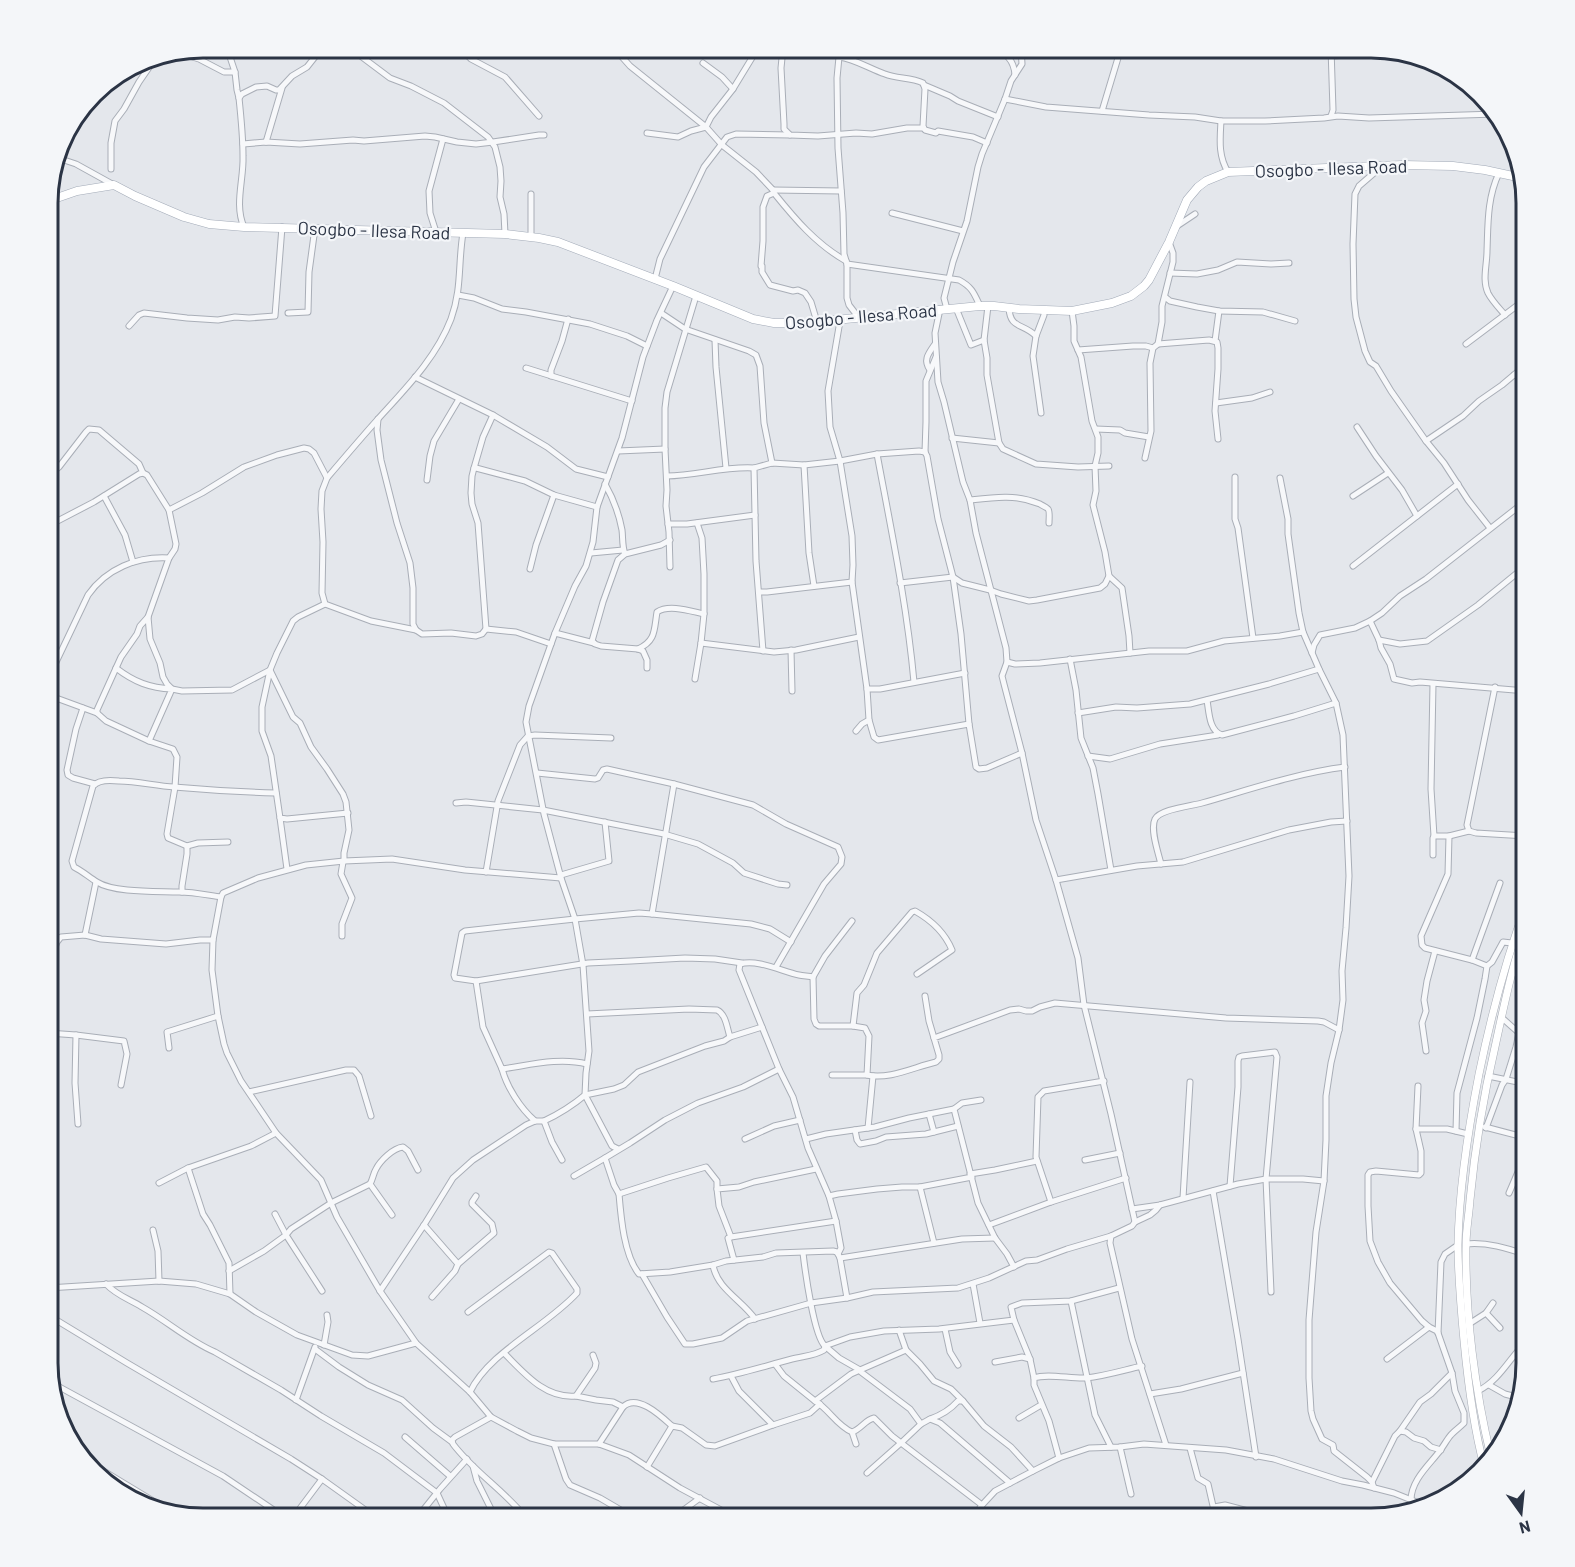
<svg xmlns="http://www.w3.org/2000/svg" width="1575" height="1567" font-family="Barlow,sans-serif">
<rect width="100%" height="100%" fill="#e4e7ec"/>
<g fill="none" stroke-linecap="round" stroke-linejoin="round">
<!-- street casing -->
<g stroke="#a9aeb7" stroke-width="7">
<g id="street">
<path d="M227,48L235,72L237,90L239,98C241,117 243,136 243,156C244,179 234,205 244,227"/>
<path d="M350,48L390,78L411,86L444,103L488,137L495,147L500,167L501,181L500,197L504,214L505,234"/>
<path d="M460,48L471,59L505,77L539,116"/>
<path d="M614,48L630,66L706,127L722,145L756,172L773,190L774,193C795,219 816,244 846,261"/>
<path d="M783,48L781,68L784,124V129L790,135L818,136L856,133L872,134L907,128H923"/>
<path d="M839,48V57C855,59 870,69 885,74C897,79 911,77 923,83L925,89L923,126L925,130L936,133L938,131L973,137L987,143"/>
<path d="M993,48C1006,53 1014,60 1015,75"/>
<path d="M180,53L199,59L224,72H235"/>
<path d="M1331,56L1382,53L1403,54"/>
<path d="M839,57L837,78L838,148L843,213L844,254L847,264V298L849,305L859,318"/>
<path d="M703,63L722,77L733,89"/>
<path d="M924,85L950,96L958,101L998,117"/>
<path d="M239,98L242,94L256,87L267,86L276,90H279L292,76L307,67L322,48"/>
<path d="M1005,99L1046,107L1149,115L1195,117L1221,121H1265L1324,118L1338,116L1369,118L1496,114"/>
<path d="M1102,111L1121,48"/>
<path d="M1331,116L1333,110L1331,48"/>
<path d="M1221,121C1220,139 1218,156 1228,172"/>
<path d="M647,133L678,137L691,131L706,127L711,117L733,89L758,48"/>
<path d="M266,142L282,88"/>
<path d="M243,144L266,142L300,144L353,140L364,141L425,136L435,137L457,142L476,144L493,142L539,135H544"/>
<path d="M58,158L76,164L114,185"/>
<path d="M1381,167L1359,186L1355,194L1353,244L1354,299L1356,317L1365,351L1370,362L1376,366L1391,391L1426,441L1444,463L1468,500L1490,528"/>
<path d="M111,169V143L115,121L124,109L139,82L150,66L160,57"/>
<path d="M1499,173C1487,198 1488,225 1487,251C1487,265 1482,280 1488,293C1492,301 1500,309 1505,315"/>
<path d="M773,190L841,191"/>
<path d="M774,193L767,196L763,207V241L761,266H762V272L770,285L793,291L798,290L805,293L811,302L817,322"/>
<path d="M892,213L963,231"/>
<path d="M1177,226L1195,214"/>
<path d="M436,232L430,213L429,191L443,139"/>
<path d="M531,237V194"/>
<path d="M847,264L959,280C972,287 974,293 980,306"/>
<path d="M1170,273L1197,274L1218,270L1237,262L1271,264L1289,263"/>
<path d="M655,279L660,259L704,167L727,137L736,134L790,135"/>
<path d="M458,295L474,298L502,309L526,312L590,324L627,336L647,346"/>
<path d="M1165,297L1170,301L1197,307L1219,311L1263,312L1295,321"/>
<path d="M988,306L984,340L987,358V375L999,443L1003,449L1036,464L1078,467L1109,466"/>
<path d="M956,308L971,345L984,340"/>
<path d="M1009,308C1010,329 1023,323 1036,336"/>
<path d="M940,309L935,333L938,382L944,402L963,482L970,500L976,533L1006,648L1007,662L1002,676L1004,684L1022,753L1036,820L1056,880L1078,958L1084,1005L1111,1114L1135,1222"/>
<path d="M947,309L944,298L953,262L967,221L978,167L982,154L1005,99L1011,81L1022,64L1021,48"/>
<path d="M1072,311L1074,326V341L1081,357L1092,421L1098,437V453L1095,466L1096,491L1093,505L1105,552L1109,576L1122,588L1129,636L1130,653"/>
<path d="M288,313L308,312L309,272L315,228"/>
<path d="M661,313L685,329L749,351L756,355L760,366L764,423L772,463"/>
<path d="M840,321L828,391L830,427L840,461L852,536L853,565L852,582L867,689L869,720L862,724L856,731"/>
<path d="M129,326L139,315L144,313L187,318L218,320L235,317L249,318L275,316L282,227"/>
<path d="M715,340L716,367L726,468"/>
<path d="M1215,341L1219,311"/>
<path d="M1158,344L1162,322V306L1173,262V253L1169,242"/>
<path d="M1466,344L1527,298"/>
<path d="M1078,350L1133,346H1146L1153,348"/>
<path d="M936,357L926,381V422L925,452L927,456L938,519L953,577L961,634L969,724"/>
<path d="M526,368L632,401"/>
<path d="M930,370C923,360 928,354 935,344"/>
<path d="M1514,375L1527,376"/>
<path d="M551,376V370L562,341L568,319"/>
<path d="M415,377L493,415L547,447L576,469L608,477"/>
<path d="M1216,403L1252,398L1270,392"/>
<path d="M1041,413L1033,356L1036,336L1044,315V310"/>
<path d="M378,419L377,430L381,460L397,523L410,563L413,588V624L416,630L422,634L451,633L476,636L482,634L486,629L516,632L551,644"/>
<path d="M1357,427L1376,456L1402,490L1417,516"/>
<path d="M1096,429L1120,430L1125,433L1149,437"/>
<path d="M952,438L999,443"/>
<path d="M1426,441L1463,416L1479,401L1502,385L1527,364"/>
<path d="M618,451L665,449"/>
<path d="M877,454C891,529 907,605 914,682"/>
<path d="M1145,458L1151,431L1150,363L1153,348L1158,344L1209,340L1217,342L1218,348V369L1215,411L1218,439"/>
<path d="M804,465L809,553L814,586"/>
<path d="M474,468L483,437L493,415"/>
<path d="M48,470L54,471L59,467L86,432L89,429L99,430L139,464L143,473"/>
<path d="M667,476C696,476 724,466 754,468"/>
<path d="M1235,477V519L1238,528L1253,638"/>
<path d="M1280,478L1288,519V534L1299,613L1303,632L1319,669L1336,703L1343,735L1349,876L1346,928L1342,971L1343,1000L1339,1030L1331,1063L1326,1096V1140L1324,1181L1316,1232L1309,1320V1378L1311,1411L1313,1419L1322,1439L1333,1445L1334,1451L1367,1477L1372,1482L1374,1488"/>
<path d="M427,480L430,456L434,441L459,399"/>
<path d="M605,484C613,498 619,514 622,530C623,538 622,546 625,554"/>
<path d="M104,496L125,535L133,562"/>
<path d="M1353,496L1388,473"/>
<path d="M970,500C995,497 1016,494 1040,504C1041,505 1048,508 1048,509C1050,511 1049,519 1049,523"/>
<path d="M169,510L202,493L244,467L277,455L304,448L309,449L314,453L327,478"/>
<path d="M668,524H687L755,515"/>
<path d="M48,526L94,502L139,474L143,473L147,475L169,510L176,544L175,549L169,558L148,617L150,639L160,663L163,677L167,684L172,689L182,691L232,690L270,670L293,717L300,723L311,747L327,769L343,794L346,802L349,830L344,853V861"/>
<path d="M591,553L623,550"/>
<path d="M1353,566L1458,484"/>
<path d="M670,567L669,532L666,506L667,490L665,449V408L667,392L696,296"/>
<path d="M530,569L536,545L554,495"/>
<path d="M900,583L953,577L962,583L990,590L1001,594L1029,601L1037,600L1100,588L1105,584L1109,576"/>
<path d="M759,592H767L852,582"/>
<path d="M325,604L298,617L293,621L277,653L270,670L262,707V731L271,756L280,818L287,819L348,813"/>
<path d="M148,617L140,626L137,634L121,657L97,710V713L106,721L149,741L173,749L177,757L175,787L167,834L168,838L187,846L198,843L228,842"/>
<path d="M1370,621L1379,640L1381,648L1390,664L1394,679L1412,683L1420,682L1527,691"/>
<path d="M486,629L478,523L472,504L471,493L472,476L474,468H476L525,481L554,495L597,507"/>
<path d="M416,630L371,621L325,604L322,593L323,542L321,509L322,491L327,478C344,458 361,438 378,419C406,388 436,358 451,319C462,289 458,263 463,233"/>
<path d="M555,633L594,643"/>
<path d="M1526,634H1527"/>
<path d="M1379,640L1400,644L1427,641L1478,605L1527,565"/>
<path d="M701,643L774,652L796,650L859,637"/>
<path d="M638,649C656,641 654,630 657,612C669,604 690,611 704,614"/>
<path d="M791,650L792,691"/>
<path d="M763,651L756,561L754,468L772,463L804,465L840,461L877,454L919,451L925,452"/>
<path d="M1312,653L1314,645L1320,635L1355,628L1370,621L1382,613L1400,596L1426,579L1527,500"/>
<path d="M1070,659L1076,690L1081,738L1093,768L1098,794L1111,870"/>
<path d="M1007,662L1015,664L1040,663L1149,651H1187L1224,641L1280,636L1303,632"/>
<path d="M116,668C134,682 150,688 172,689L149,741"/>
<path d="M647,668V660L643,651L638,649L601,646L595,644L592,641L603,602L618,560L625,554L661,545L670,540"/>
<path d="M48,679L88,595C106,569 137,556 169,558"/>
<path d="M695,679L701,643L704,614V574L702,538L697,523"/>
<path d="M1495,687L1467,825L1469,831L1476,833L1527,836"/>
<path d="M867,689H880L965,673"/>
<path d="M48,695L97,713"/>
<path d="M1207,700C1209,712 1209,731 1222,735L1294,716L1336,703"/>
<path d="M83,708L76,729L67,770L68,775L73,778L95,784"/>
<path d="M1078,713L1116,707L1137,708L1190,704L1269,684L1319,669"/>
<path d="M869,720L874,737L878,740L969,724L976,767L979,769L987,768L1022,753"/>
<path d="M1088,756L1110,759L1160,744L1218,735"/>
<path d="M537,773L595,779L598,778L603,770L607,769L674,784L753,805L786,824L838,847L842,857L841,864L824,884L776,967"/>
<path d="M456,803L466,802L543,810L664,834L698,844L733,863L744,873L778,884L787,885"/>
<path d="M280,818L287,869"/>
<path d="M1434,836H1449L1469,831"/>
<path d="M1449,836L1448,874L1421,936L1422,945L1425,948L1472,960L1500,883"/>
<path d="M1433,855V838L1434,836L1431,789L1433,684"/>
<path d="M1161,864C1158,852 1150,829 1155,819C1160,809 1192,806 1202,803C1248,790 1297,773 1345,767"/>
<path d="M486,872L498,801L520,745L528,736L535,735L611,738"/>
<path d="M561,875L609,861L605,822"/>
<path d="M561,878L465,870L392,859L344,861L306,865L258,878L223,893L221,897L213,940L212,970L218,1016L224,1044L227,1053L241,1081L276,1133L321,1180L337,1217L380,1291L416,1343L470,1392L491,1417L517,1431L531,1438L554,1444H599L629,1455L680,1488L723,1511L741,1519"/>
<path d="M1056,880L1137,866L1183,862L1289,830L1331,822L1347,821"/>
<path d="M182,892V886L187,854V846"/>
<path d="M221,897C207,895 193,892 179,892C158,891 114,893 97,882C89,877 82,871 74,867L72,861L93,786C99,779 111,780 119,781C137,781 156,786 174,787C208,790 242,792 276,793"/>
<path d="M652,914L674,784"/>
<path d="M85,935L96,882"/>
<path d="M342,936V924L352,898L341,874L343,862"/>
<path d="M1519,953L1522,975"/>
<path d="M1472,960L1487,966L1492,962L1503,942L1512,943L1515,945"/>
<path d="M742,963L715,959L685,958L631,961L588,963L476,981L455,978L454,975L462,933L465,931L575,919L639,913L652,914L751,924L770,929L791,942"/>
<path d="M813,977L814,1019L816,1024L819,1026H853L865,1028L869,1036L867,1075C889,1080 914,1067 936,1062L939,1059V1055L934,1038L1010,1010L1019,1009L1026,1011H1032L1040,1007L1055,1003L1226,1018L1318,1021L1324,1022L1339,1030"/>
<path d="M476,981L483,1027L502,1069C530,1065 559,1057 587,1064"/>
<path d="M48,991L54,950L57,942L61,937L85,935L101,939L166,944L200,940H213"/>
<path d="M925,996L929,1021L934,1038"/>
<path d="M587,1014L689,1009L717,1010C726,1014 727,1028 730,1037L762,1027"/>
<path d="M853,1026L857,993L864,985L877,953L912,912L915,911C931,920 945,933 952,950L917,974"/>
<path d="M48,1033L76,1035L124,1041L127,1054L121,1085"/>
<path d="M1519,1033L1527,1004"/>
<path d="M76,1035L75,1083L78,1124"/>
<path d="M169,1048L167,1032L218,1016"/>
<path d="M1426,1051L1422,1023L1426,1011L1424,1000L1427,981L1435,951"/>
<path d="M502,1069C507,1087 520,1108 535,1121"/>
<path d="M832,1075H867"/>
<path d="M1488,1076L1527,1084"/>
<path d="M1418,1086L1416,1129H1447L1468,1134"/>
<path d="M249,1092L346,1070H354L359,1076L371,1116"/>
<path d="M981,1100L962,1103L954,1109L978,1203L995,1238L1007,1254L1014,1267"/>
<path d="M929,1114L934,1132"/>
<path d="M1485,1127L1527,1138"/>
<path d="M868,1128L873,1076"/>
<path d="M1486,1128L1502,1085L1506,1079L1516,1047L1519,1033L1501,1017"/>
<path d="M855,1130L857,1140L860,1144L876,1141L886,1137L926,1134L958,1126"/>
<path d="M1456,1131L1457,1093L1477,1018L1485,979L1487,966"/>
<path d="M745,1139L774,1126L800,1120"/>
<path d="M806,1139L826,1134L875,1127L909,1118L954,1109"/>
<path d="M618,1149L612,1146L585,1095L614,1089L624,1085L638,1072L705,1046L724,1041L730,1037"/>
<path d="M562,1160L552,1142L544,1121C559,1114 572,1106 585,1095L586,1073L589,1051L583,965L575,919L561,878L544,814L526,722L529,706L555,633L575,586L586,566L593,542L597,507L622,438L643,357L657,320L673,286"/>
<path d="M1085,1160L1120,1153"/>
<path d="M188,1168L203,1214L210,1225L229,1263L230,1294"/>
<path d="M970,1174L995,1170L1037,1161"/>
<path d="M574,1176L605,1158"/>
<path d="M159,1183L188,1168L251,1146L276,1133"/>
<path d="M370,1184L392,1215"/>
<path d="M1230,1186L1238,1087V1061L1239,1057L1242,1056L1275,1052L1277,1057L1266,1179L1271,1292"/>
<path d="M920,1187L934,1243"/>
<path d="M717,1189V1181L706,1167L668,1178L619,1194L614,1185L605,1158L630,1143L665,1120L698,1103L743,1087L779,1069"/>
<path d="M1213,1191L1238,1339L1256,1457"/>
<path d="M1509,1193L1527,1151"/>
<path d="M619,1194C621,1218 624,1255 639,1274L670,1272L713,1265L726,1261L763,1257L776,1253L833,1251L837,1252L840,1258L847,1298"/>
<path d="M829,1196L838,1194L877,1189L902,1187H920L972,1177"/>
<path d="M1183,1198L1190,1082"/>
<path d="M1051,1202L1036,1157L1038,1097L1044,1091L1104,1081"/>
<path d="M1160,1205L1156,1210L1150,1215L1135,1222L1132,1226L1111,1236L1110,1243L1132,1339L1166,1445"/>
<path d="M1132,1209L1160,1205L1238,1184L1266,1179H1303L1324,1181"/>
<path d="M424,1225L458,1264L455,1271L432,1297"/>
<path d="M989,1225L1051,1202L1126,1178"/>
<path d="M153,1230L158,1251L159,1281"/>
<path d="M731,1237L719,1206L717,1189L739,1187L754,1182L816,1169"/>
<path d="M1466,1244C1487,1242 1507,1248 1527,1255"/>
<path d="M803,1253C805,1270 814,1337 825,1346L850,1337L884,1331L939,1329L1014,1320L1011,1307L1022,1303L1071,1301L1119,1288"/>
<path d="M838,1254L841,1248L836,1221L829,1196L808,1148L793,1097L779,1069L739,970L740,964C758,959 781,971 799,975C803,976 809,976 813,977L825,956L852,921"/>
<path d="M840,1258L962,1239L995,1238"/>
<path d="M734,1260L728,1238L731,1237L836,1221"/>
<path d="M458,1264L494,1233L492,1224L472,1204V1202L476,1196"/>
<path d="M713,1265C717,1289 742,1300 755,1319"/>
<path d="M229,1271L264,1251L286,1235L275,1214"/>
<path d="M642,1274L667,1317L685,1344H693L722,1338L747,1321L811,1303L847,1298L873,1292L958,1288L989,1278L1026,1261L1037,1260L1067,1249L1111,1236"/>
<path d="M106,1284C116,1295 129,1299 142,1307C167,1321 189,1341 215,1352L281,1390L321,1416L384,1453L437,1493L449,1519"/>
<path d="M973,1284L980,1323"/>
<path d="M48,1288L159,1281L196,1284L230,1294L256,1312L297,1335L352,1355L368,1356L416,1343"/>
<path d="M322,1291L286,1235L291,1229L331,1203L370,1184C373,1179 373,1174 376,1169C380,1161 393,1148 403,1147L408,1151L418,1170"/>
<path d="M380,1291L424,1225L453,1178L473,1160L526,1125L535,1121H544"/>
<path d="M1071,1301L1095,1415L1111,1447"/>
<path d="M468,1312L549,1252L552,1253L577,1289V1293C546,1327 489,1352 470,1392"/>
<path d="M1486,1313L1500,1328"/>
<path d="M48,1315L127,1363L291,1459L322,1479L378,1519"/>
<path d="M1014,1320L1030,1359L1034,1378"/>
<path d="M1469,1324L1486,1313L1493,1303"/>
<path d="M945,1329L950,1352L958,1365"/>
<path d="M899,1330L906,1350L860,1370L861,1372L910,1409L921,1424L930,1419L940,1423L1010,1483"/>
<path d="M1438,1333L1441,1262L1445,1254L1458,1245"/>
<path d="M324,1345L328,1322L327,1315"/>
<path d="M315,1349L339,1367L368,1385L402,1400L433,1428L452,1442"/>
<path d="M906,1350L920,1364L934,1381L951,1389L963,1401"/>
<path d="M504,1353C524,1373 545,1399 576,1396"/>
<path d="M593,1355L596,1363L595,1368L576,1396L596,1400L613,1402L623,1407C637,1393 661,1416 672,1426"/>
<path d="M1387,1359L1429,1327"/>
<path d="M995,1362L1022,1357L1030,1359"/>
<path d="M775,1364L784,1376L815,1401"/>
<path d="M731,1376L739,1391L773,1425L810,1413L820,1404"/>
<path d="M713,1379C740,1374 765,1366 792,1359C803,1356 814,1356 824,1350L825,1346L839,1358L860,1370L851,1374L815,1401C829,1409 837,1426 852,1432L856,1444"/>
<path d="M52,1383L223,1476L287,1519"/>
<path d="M1489,1385L1505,1394L1520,1398"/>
<path d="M1478,1391C1500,1380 1510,1357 1527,1341"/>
<path d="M1150,1394L1181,1389L1243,1373"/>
<path d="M296,1400L315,1347"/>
<path d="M491,1417L455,1437L452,1440L453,1444C474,1472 505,1491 527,1519"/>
<path d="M1019,1418L1041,1405"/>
<path d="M930,1419C942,1415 950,1410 958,1401H963L984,1426L1011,1447L1033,1471"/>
<path d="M1400,1431L1420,1402L1431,1394L1452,1373"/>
<path d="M852,1432C861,1429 865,1420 874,1418L892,1436L982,1505"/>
<path d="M405,1437L450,1476"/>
<path d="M554,1444L566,1479L570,1485L600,1498L636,1519"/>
<path d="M599,1444L623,1407"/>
<path d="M1120,1447L1131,1494"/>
<path d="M1190,1448L1198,1478L1208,1484L1216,1519"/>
<path d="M82,1458L173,1513"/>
<path d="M1059,1458L1049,1421L1034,1385V1378C1047,1373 1071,1379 1086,1378C1105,1376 1124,1370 1142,1366"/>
<path d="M473,1466L477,1481L496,1519"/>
<path d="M647,1467L672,1426L682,1428L706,1445L715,1446L773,1425"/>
<path d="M867,1473L902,1442L921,1424"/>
<path d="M1372,1482L1395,1436L1400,1431L1406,1432L1414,1438L1424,1441L1431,1447L1441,1450"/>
<path d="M1411,1500C1411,1481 1428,1466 1439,1452C1443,1447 1446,1441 1450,1436C1454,1431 1459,1428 1464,1423V1413L1455,1391L1452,1373L1438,1333L1437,1331L1429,1327L1422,1321L1390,1283L1378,1262L1370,1241L1368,1206V1175L1370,1172L1376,1171L1419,1175L1421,1173V1151L1416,1129"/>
<path d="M1214,1507L1225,1505L1267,1516L1271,1519"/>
<path d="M292,1519L322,1479"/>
<path d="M416,1519L440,1489L467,1459"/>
<path d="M671,1519L700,1498"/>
<path d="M972,1519L982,1505L995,1491L1033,1471L1059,1458L1089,1448L1120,1447L1144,1444L1226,1450L1274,1459L1342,1481L1363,1485L1394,1493L1419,1503L1427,1508"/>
</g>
</g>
<!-- secondary casing -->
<g stroke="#a9aeb7" stroke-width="8">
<g id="secondary">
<path d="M1491,1457C1475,1391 1465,1313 1466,1245C1466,1230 1469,1215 1470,1200C1475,1148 1483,1098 1495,1047C1504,1006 1512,965 1527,924"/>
<path d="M1484,1466C1473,1425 1468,1383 1464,1341C1461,1309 1458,1277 1458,1245C1459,1188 1468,1130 1479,1074C1491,1016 1506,958 1527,903"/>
</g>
</g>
<!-- primary casing -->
<g stroke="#a3abb8" stroke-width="9">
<path id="primary" d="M48,201L77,191L114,185L135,196L184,217L209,224L244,227L505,234L539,238L558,242L673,286L753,319L774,323H804L980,306H994L1019,309L1072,311L1112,303L1131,296L1144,286L1149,280L1169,242L1187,200L1198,187L1206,181L1228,172L1403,165L1453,166L1485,170L1522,178"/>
</g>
<!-- street -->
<use href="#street" stroke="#f7f8fa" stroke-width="5"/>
<!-- secondary -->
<use href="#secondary" stroke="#fff" stroke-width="7"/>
<!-- primary -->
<use href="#primary" stroke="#fff" stroke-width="8"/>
</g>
<g text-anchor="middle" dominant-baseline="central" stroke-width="4.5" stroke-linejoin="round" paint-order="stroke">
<!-- street labels -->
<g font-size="18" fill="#2b3445" stroke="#f4f6f9">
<text transform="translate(1331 168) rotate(-2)">Osogbo - Ilesa Road</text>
<text transform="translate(374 230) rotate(2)">Osogbo - Ilesa Road</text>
<text transform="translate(861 316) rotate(-5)">Osogbo - Ilesa Road</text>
</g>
</g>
<!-- crop -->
<path d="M0 0H1575V1567H0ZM203 58H1371A145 145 0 0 1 1516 203V1363A145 145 0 0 1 1371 1508H203A145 145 0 0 1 58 1363V203A145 145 0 0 1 203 58Z" fill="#f4f6f9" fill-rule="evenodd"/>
<path fill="none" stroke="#2b3445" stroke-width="3" d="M203 58H1371A145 145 0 0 1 1516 203V1363A145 145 0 0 1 1371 1508H203A145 145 0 0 1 58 1363V203A145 145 0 0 1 203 58Z"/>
<!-- north arrow -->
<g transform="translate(1521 1513) rotate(165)" stroke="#f4f6f9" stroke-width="4.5" paint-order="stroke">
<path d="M0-4.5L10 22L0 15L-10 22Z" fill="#2b3445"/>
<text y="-9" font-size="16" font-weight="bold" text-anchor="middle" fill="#2b3445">N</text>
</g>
</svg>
